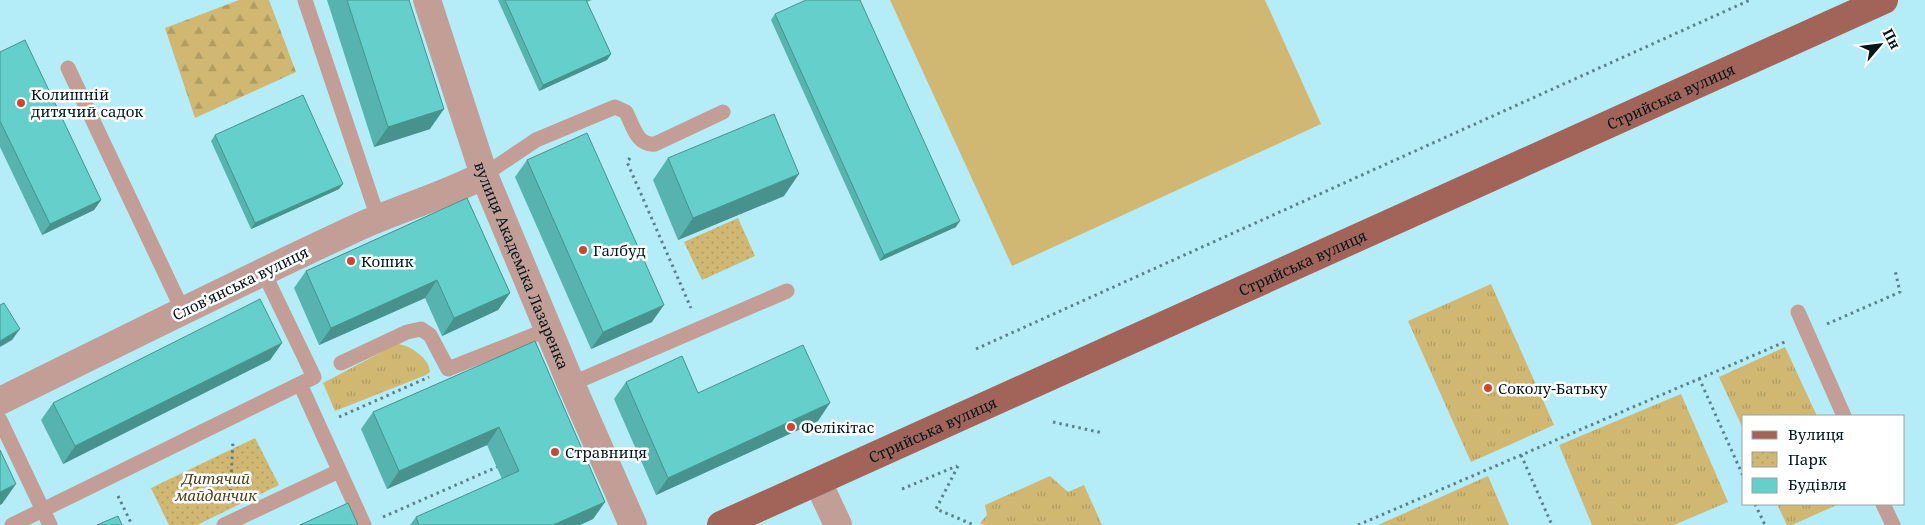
<svg xmlns="http://www.w3.org/2000/svg" width="1925" height="525" font-family="'Noto Serif',serif">
<defs>
<pattern id="grass-tufts" width="24" height="20" patternUnits="userSpaceOnUse" patternTransform="scale(1.25)"><rect width="24" height="20" fill="#d0b872"/><path d="M3 7l-1-3M5 7V3M7 7l1-3M15 17l-1-3M17 17v-4M19 17l1-3" fill="none" stroke="#b19d62"/></pattern>
<pattern id="forest-firs" width="22" height="20" patternUnits="userSpaceOnUse" patternTransform="scale(1.25)"><rect width="22" height="20" fill="#d0b872"/><path d="M5 1l3.5 6h-7zM16 11l3.5 6h-7z" fill="#b19d62"/></pattern>
<pattern id="park-dots" width="8" height="8" patternUnits="userSpaceOnUse" patternTransform="scale(1.25)"><rect width="8" height="8" fill="#d0b872"/><path d="M2 2h.1M6 6h.1" fill="none" stroke="#b19d62" stroke-width="1.8" stroke-linecap="round"/></pattern>
</defs>
<rect width="100%" height="100%" fill="#b4ecf8"/>
<!-- grass -->
<g fill="url(#grass-tufts)">
<path d="M1491,284L1554,425L1471,462L1408,321Z"/>
<path d="M397,344C410,345 429,358 430,372L426,375L335,411L323,383Z"/>
<path d="M1785,347L1817,416H1744V431L1719,377Z"/>
<path d="M1681,394L1728,502L1674,525H1592L1559,445Z"/>
<path d="M1050,476L1068,492L1084,485L1102,525H984L980,523L987,515L985,505Z"/>
<path d="M1488,476L1509,525H1378Z"/>
<path d="M1777,504H1839L1792,525H1787Z"/>
</g>
<!-- forest -->
<path fill="url(#forest-firs)" d="M239,0H269L296,72L195,118L165,28Z"/>
<!-- park -->
<g fill="url(#park-dots)">
<path d="M738,218L755,256L702,280L684,242Z"/>
<path d="M255,438L279,485L197,525H169L151,488Z"/>
</g>
<!-- pitch -->
<path fill="#d0b872" d="M890,0H1265L1321,124L1012,266Z"/>
<g fill="none" stroke-linecap="round" stroke-linejoin="round">
<!-- path -->
<g stroke="#5b828a" stroke-width="3" stroke-dasharray="2.5 4" stroke-linecap="butt">
<path d="M630,158L627,162L691,308"/>
<path d="M1827,324L1900,292L1895,270"/>
<path d="M976,349L1750,0"/>
<path d="M1699,378L1744,478"/>
<path d="M339,417L429,377"/>
<path d="M1053,422L1103,433"/>
<path d="M1521,455L1552,525"/>
<path d="M958,466L936,509L974,525"/>
<path d="M902,489L957,466"/>
<path d="M118,496L132,525"/>
<path d="M230,498L233,441"/>
<path d="M1755,504L1765,525"/>
<path d="M383,517L497,467"/>
<path d="M1358,525L1787,341"/>
</g>
<!-- service -->
<g stroke="#c29e96" stroke-width="15">
<path d="M305,0L378,218"/>
<path d="M68,68L183,311"/>
<path d="M484,175L536,140L615,107L626,112C633,126 637,146 655,144L723,112"/>
<path d="M1798,312L1844,416"/>
<path d="M341,363L407,332L421,329L430,335L448,369L549,329"/>
<path d="M300,384L364,525"/>
<path d="M571,384L787,291"/>
<path d="M0,420L50,525"/>
<path d="M1883,504L1893,525"/>
<path d="M12,525L314,377L263,271"/>
<path d="M224,525L339,471"/>
</g>
<!-- minor -->
<g stroke="#c29e96" stroke-width="28">
<path id="s1" d="M427,0L484,175L571,384L633,525"/>
<path d="M0,401C118,343 235,284 354,229C397,209 442,197 484,175"/>
</g>
<!-- tertiary -->
<path stroke="#c29e96" stroke-width="28" d="M818,482L838,525"/>
<!-- primary -->
<path stroke="#a26458" stroke-width="28" id="s2" d="M721,525L1884,0"/>
</g>
<!-- wall -->
<g fill="#57b3af">
<path d="M327,0H409L430,129L374,147Z"/>
<path d="M498,0H592L587,2L611,54L607,60L539,91Z"/>
<path d="M775,14L956,227L880,261L771,20Z"/>
<path d="M0,52L101,200L94,210L42,235L0,147Z"/>
<path d="M215,135L339,189L251,229L211,141Z"/>
<path d="M668,158L784,196L678,240L653,180Z"/>
<path d="M527,160L652,322L591,349L515,177Z"/>
<path d="M467,198L510,293L498,310L442,336L425,298L319,345L294,288L306,271Z"/>
<path d="M535,341L605,502L593,519L580,525H410L416,517L502,479L487,445L387,489L361,429L373,412Z"/>
<path d="M282,343L270,360L63,464L41,420L53,403Z"/>
<path d="M626,382L698,393L818,421L656,495L614,399Z"/>
</g>
<!-- shaded-wall -->
<g fill="#47928e">
<path d="M611,54L607,60L539,91L543,85Z"/>
<path d="M444,109L430,129L374,147L388,127Z"/>
<path d="M799,174L784,196L678,240L693,218Z"/>
<path d="M343,184L339,189L251,229L255,223Z"/>
<path d="M101,200L94,210L42,235L50,224Z"/>
<path d="M960,221L956,227L880,261L884,255Z"/>
<path d="M437,280L425,298L319,345L331,328Z"/>
<path d="M510,293L498,310L442,336L454,318Z"/>
<path d="M664,305L652,322L591,349L603,332Z"/>
<path d="M20,329L12,340L0,347V341Z"/>
<path d="M282,343L270,360L63,464L75,446Z"/>
<path d="M830,403L818,421L656,495L668,478Z"/>
<path d="M499,427L487,445L387,489L399,471Z"/>
<path d="M16,484L2,504L0,505V492Z"/>
<path d="M605,502L593,519L580,525H553Z"/>
</g>
<!-- building -->
<g fill="#65d0cb" stroke="#47928e">
<path d="M347,0H409L444,109L388,127Z"/>
<path d="M505,0H586L611,54L543,85Z"/>
<path d="M806,0H860L960,221L884,255L775,14Z"/>
<path d="M25,40L101,200L50,224L0,121V52Z"/>
<path d="M303,95L343,184L255,223L215,135Z"/>
<path d="M774,114L799,174L693,218L668,158Z"/>
<path d="M587,133L664,305L603,332L527,160Z"/>
<path d="M467,198L510,293L454,318L437,280L331,328L306,271Z"/>
<path d="M260,299L282,343L75,446L53,403Z"/>
<path d="M4,303L20,329L0,341V305Z"/>
<path d="M535,341L605,502L553,525H419L416,517L519,471L499,427L399,471L373,412Z"/>
<path d="M803,345L830,403L668,478L626,382L682,356L698,393Z"/>
<path d="M0,450L16,484L0,492Z"/>
<path d="M348,503L358,525H300Z"/>
<path d="M118,516L122,525H97Z"/>
</g>
<!-- markers -->
<g fill="#d14530" stroke="#fff" stroke-width="2">
<circle cx="21" cy="103" r="5"/>
<circle cx="583" cy="250" r="5"/>
<circle cx="351" cy="261" r="5"/>
<circle cx="1488" cy="388" r="5"/>
<circle cx="791" cy="427" r="5"/>
<circle cx="555" cy="452" r="5"/>
</g>
<g text-anchor="middle" dominant-baseline="central" stroke-width="5" stroke-linejoin="round" paint-order="stroke">
<!-- poi labels -->
<g font-size="15" fill="#02171b" stroke="#fff" text-anchor="start">
<text x="31" y="94">Колишній<tspan x="31" dy="17">дитячий садок</tspan></text>
<text x="593" y="250">Галбуд</text>
<text x="361" y="261">Кошик</text>
<text x="1498" y="388">Соколу-Батьку</text>
<text x="801" y="427">Фелікітас</text>
<text x="565" y="452">Стравниця</text>
</g>
<!-- street labels -->
<g font-size="15" fill="#02171b" stroke="#fff">
<text stroke="none"><textPath href="#s2" startOffset="1042">Стрийська вулиця</textPath></text>
<text stroke="none"><textPath href="#s2" startOffset="638">Стрийська вулиця</textPath></text>
<text stroke="none"><textPath href="#s1" startOffset="282">вулиця Академіка Лазаренка</textPath></text>
<text transform="translate(240 283) rotate(-26)">Словʼянська вулиця</text>
<text stroke="none"><textPath href="#s2" startOffset="232">Стрийська вулиця</textPath></text>
</g>
<!-- park labels -->
<g font-size="15" font-style="italic" fill="#4e421c" stroke="#fff">
<text x="216" y="478">Дитячий<tspan x="216" dy="17">майданчик</tspan></text>
</g>
</g>
<!-- legend -->
<rect x="1742" y="415" width="162" height="90" fill="#ffffff" stroke="#9aa2a4"/>
<rect x="1752" y="431" width="25" height="8" fill="#a26458" stroke="#9aa2a4"/>
<text x="1788" y="440" font-size="15" fill="#02171b">Вулиця</text>
<rect x="1752" y="452" width="25" height="15" fill="url(#park-dots)" stroke="#9aa2a4"/>
<text x="1788" y="465" font-size="15" fill="#02171b">Парк</text>
<rect x="1752" y="478" width="25" height="15" fill="#65d0cb" stroke="#9aa2a4"/>
<text x="1788" y="490" font-size="15" fill="#02171b">Будівля</text>
<!-- north arrow -->
<g transform="translate(1880 45) rotate(62)" stroke="#ffffff" stroke-width="4" paint-order="stroke">
<path d="M0-4L9 19L0 12L-9 19Z" fill="#02171b"/>
<text y="-8" font-size="14" font-weight="bold" text-anchor="middle" fill="#02171b">Пн</text>
</g>
</svg>
